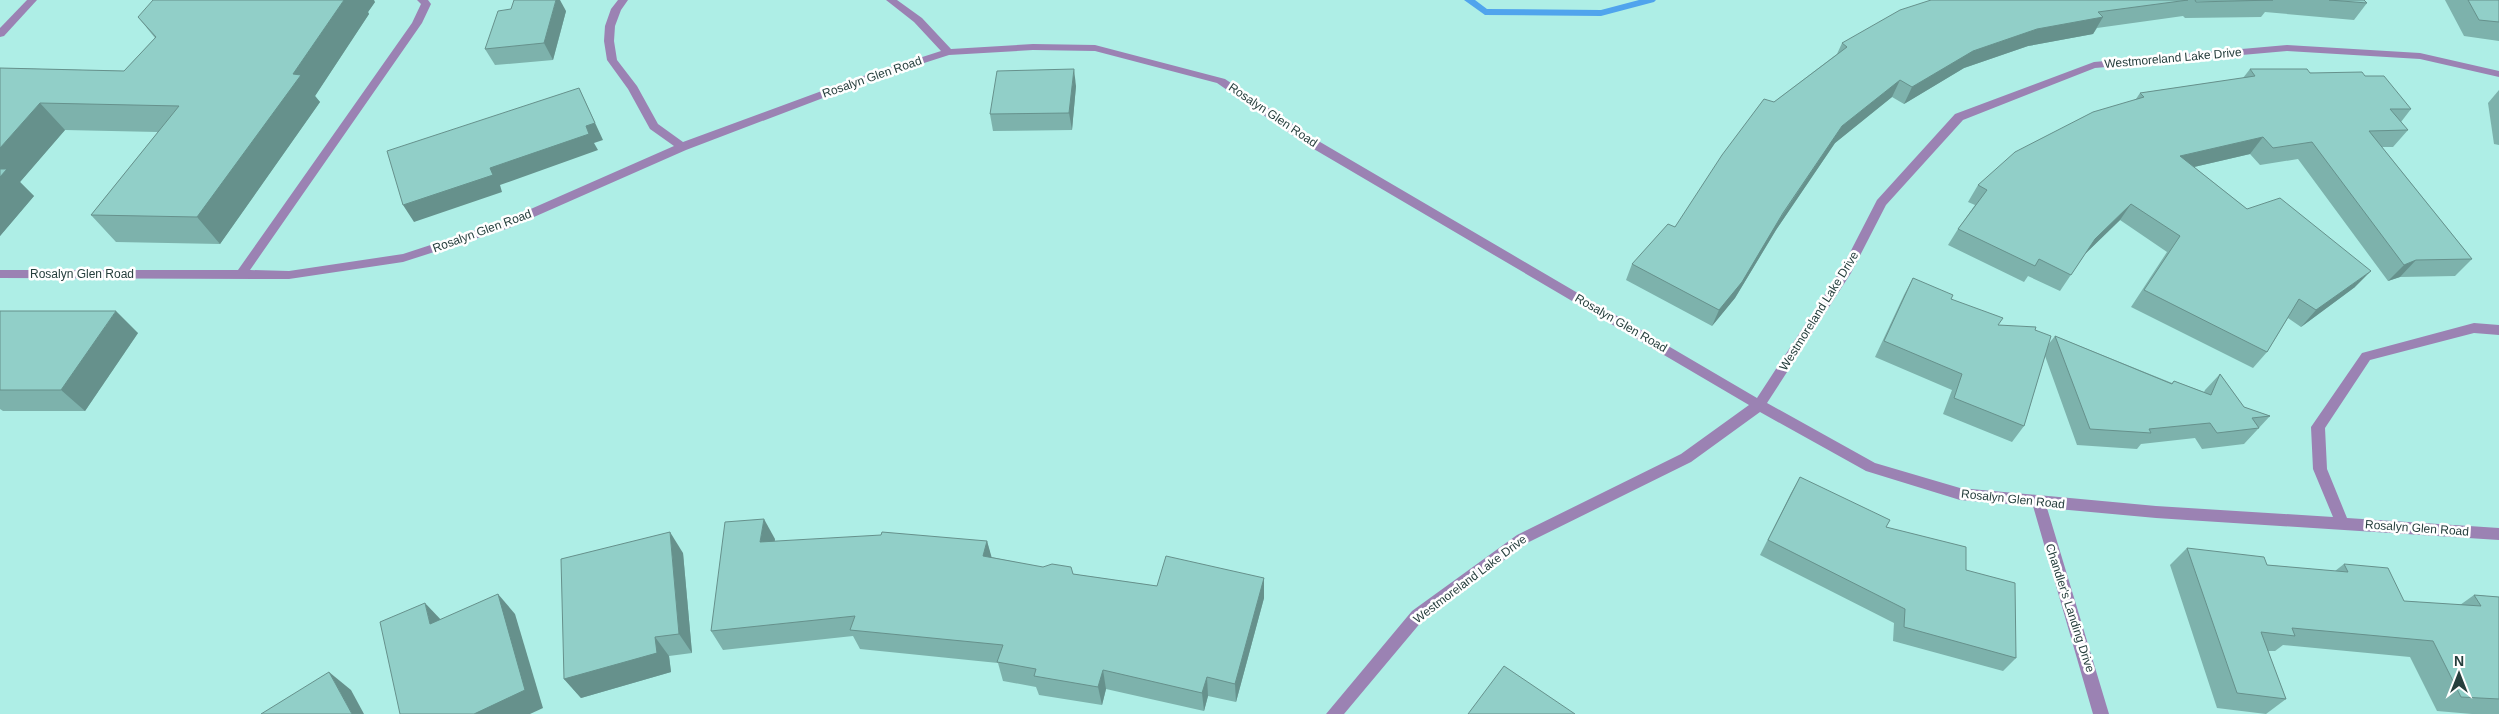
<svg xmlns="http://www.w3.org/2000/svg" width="2499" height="714" font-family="Arial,sans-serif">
<rect width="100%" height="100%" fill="#aeeee6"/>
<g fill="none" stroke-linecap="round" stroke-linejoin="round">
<!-- stream -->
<path fill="#50a4ed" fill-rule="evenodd" d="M1464,0H1475L1487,9L1601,10L1639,0H1656L1654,2L1601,16L1485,15Z"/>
<!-- minor -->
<g fill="#9b82b3" fill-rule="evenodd">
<path d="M27,0H37L4,36L0,37V28Z"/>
<path d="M417,0H428L431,4L422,23L250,270L289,271L403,254L501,222L674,146L650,129L628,89L607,60L604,41L605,26L611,9L618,0H628L621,10L615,26L614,41L617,60L637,86L658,124L683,142L857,78L941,51L914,22L886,0H897L922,18L951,49L1033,44L1095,45L1225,79L1315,139L1757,398L1842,268L1877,200L1955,114L2094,62L2287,45L2420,53L2499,71V77L2420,59L2287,51L2095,68L1963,120L1886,205L1851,273L1767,403L1875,463L1960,488L2156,506L2333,517L2313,469L2311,427L2362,353L2474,323L2499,325V335L2474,333L2370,360L2325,428L2327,469L2347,518L2499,528V540L2156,518L2047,508L2109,714H2093L2033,506L1960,500L1866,471L1760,412L1691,462L1527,543L1422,621L1344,714H1326L1412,611L1517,535L1681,454L1749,405L1307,145L1217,83L1095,51L1033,50L949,55L865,82L686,150L509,228L403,262L289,279L0,278V270H238L412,23L421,4Z"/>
</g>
</g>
<!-- wall -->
<g fill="#7db2ac">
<path d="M1931,0H2364L2367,3L2354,20L2265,12L2261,17L2185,18L2183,16L2097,28L2093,34L2028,46L1964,68L1904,104L1892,97L1835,143L1776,230L1735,298L1712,326L1626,280L1632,264L1675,227L1774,102L1837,54L1842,43Z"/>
<path d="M2445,0H2499V41L2464,36Z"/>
<path d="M375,2L368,12L369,14L315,96L320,102L220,244L116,242L91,215L158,132L65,130L20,182L34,196L0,236V68L124,71L155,38L138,17Z"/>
<path d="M566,11L553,60L495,65L485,49Z"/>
<path d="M2250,69L2365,76L2411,109L2401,122L2408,130L2393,147H2382L2472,259L2455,276L2400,277L2388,281L2298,159L2260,165L2250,154L2194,167L2247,209L2355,287L2301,327L2288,318L2267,352L2253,368L2131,307L2167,252L2120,220L2085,254L2060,291L2028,276L2024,282L1948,245L1958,229L1975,205L1968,202L1978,185L2136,99L2140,93L2243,78Z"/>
<path d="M1076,86L1072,130L993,131L990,114Z"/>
<path d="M2499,90V145L2494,144L2488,103Z"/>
<path d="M1913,278L1998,325L2035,330L2047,346L2055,336L2172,383L2174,381L2204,392L2205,390L2220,374L2244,407L2270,416L2244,444L2202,449L2195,438L2141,444L2137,449L2077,445L2045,356L2024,426L2012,442L1943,414L1952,390L1875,357L1904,295Z"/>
<path d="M0,311L138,333L85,411H3L0,409Z"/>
<path d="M1800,477L1886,527L1966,570L2016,658L2003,671L1893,641L1894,623L1760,555L1791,493Z"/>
<path d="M775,539V541H987L991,557L1073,574L1157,586L1264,578V598L1236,702L1208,696L1204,711L1106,689L1102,705L1039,695L1036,687L1003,681L998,663L860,649L853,636L723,650L711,631Z"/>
<path d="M2187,548L2267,565L2335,571L2344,564L2404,601L2460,605L2474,595L2499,597V714H2472L2437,711L2410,657L2283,645L2275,651H2268L2286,699L2266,714L2217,708L2170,565Z"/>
<path d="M683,553L692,653L669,656L671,672L581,698L564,679Z"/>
</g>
<!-- shaded-wall -->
<g fill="#66918c">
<path d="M344,0H374L375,2L368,12L369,14L315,96L320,102L220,244L197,217L293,74Z"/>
<path d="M556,0H560L566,11L553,60L544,43Z"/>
<path d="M2103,17L2093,34L2028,46L1964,68L1904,104L1912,87L1973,51L2037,29Z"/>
<path d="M1074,69L1076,86L1072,130L1069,113Z"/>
<path d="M1900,80L1892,97L1835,143L1776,230L1735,298L1712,326L1719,310L1842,126Z"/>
<path d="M579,88L603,140L594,143L598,150L500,185L502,192L414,222L403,205L586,126Z"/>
<path d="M40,103L65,130L20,182L34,196L0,236V148Z"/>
<path d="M2263,137L2250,154L2168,173L2180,156Z"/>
<path d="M2131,204L2120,220L2084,255L2095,239Z"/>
<path d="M2416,260L2400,277L2388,281L2404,265Z"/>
<path d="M2371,271L2355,287L2301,327L2316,310Z"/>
<path d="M116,311L138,333L85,411L61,390Z"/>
<path d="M764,519L775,539L770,562L760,542Z"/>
<path d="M670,532L683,553L692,653L679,634Z"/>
<path d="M987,541L993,562L983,556Z"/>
<path d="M1264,578V598L1236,702L1235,684Z"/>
<path d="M498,594L515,614L543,708L530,714H474Z"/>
<path d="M425,603L444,623L430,624Z"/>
<path d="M655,637L669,656L671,672L581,698L564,679Z"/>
<path d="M1103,670L1106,689L1102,705L1098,687Z"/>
<path d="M329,672L351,690L364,714H352Z"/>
<path d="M1207,677L1208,696L1204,711L1202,693Z"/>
</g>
<!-- building -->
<g fill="#91cfc8" stroke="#66918c">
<path d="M153,0H344L293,74L301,75L197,217L91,215L179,106L40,103L0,148V68L124,71L156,37L138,17Z"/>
<path d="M514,0H556L544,43L485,49L498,11L511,9Z"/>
<path d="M1931,0H2188L2098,12L2103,17L2037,29L1973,51L1912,87L1900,80L1842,126L1783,213L1742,282L1719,310L1632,264L1668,224L1675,227L1722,155L1764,99L1774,102L1847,47L1842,43L1900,10Z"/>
<path d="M2195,0H2273L2196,2Z"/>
<path d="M2329,0H2364L2367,3Z"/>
<path d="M2468,0H2499V22L2479,20Z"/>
<path d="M1074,69L1069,113L990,114L997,71Z"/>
<path d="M2250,69H2307L2310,73L2362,72L2365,76H2384L2411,109H2390L2408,130L2369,131L2472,259L2416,260L2404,265L2312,142L2273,148L2263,137L2180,156L2247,209L2280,198L2371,271L2316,310L2299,299L2267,352L2144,290L2180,236L2131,204L2095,239L2071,275L2039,259L2035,266L1958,229L1987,190L1978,185L2015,152L2093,112L2144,97L2140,93L2255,76Z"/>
<path d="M579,88L595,123L586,126L589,134L490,168L493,175L403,205L387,151Z"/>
<path d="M0,169H7L0,177Z"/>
<path d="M1913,278L1953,295L1951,299L2003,318L1998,325L2036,327L2035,330L2051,336L2024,426L1954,398L1962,374L1884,341Z"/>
<path d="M0,311H116L61,390H0Z"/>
<path d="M2055,336L2172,384L2174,381L2211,395L2220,374L2244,407L2270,416L2252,418L2259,428L2217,433L2210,423L2149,429L2151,433L2090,429Z"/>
<path d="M1800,477L1890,520L1886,527L1966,547V570L2015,583L2016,658L1904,627L1905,609L1768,540Z"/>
<path d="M764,519L760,542L881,535L882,532L987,541L983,556L1043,567L1052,564L1071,567L1073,574L1157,586L1166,556L1264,578L1235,684L1207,677L1202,693L1103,670L1098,687L1034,676L1036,669L997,662L1003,645L850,630L855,616L711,631L725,522Z"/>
<path d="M670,532L679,634L655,637L657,653L564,679L561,559Z"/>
<path d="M2187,548L2264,557L2267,565L2348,572L2344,564L2388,568L2404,601L2481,606L2474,595L2499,597V699L2461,697L2433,641L2292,628L2295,636L2261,632L2286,699L2237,693Z"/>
<path d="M498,594L525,690L474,714H400L380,622L425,603L430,624Z"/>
<path d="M1504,666L1575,714H1468Z"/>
<path d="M329,672L352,714H261Z"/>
</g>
<g text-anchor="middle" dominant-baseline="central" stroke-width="5" stroke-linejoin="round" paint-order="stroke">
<!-- street labels -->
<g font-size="12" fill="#263f3d" stroke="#fff">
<text transform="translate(2173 58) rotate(-5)">Westmoreland Lake Drive</text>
<text transform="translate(872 77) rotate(-19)">Rosalyn Glen Road</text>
<text transform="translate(1273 115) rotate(34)">Rosalyn Glen Road</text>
<text transform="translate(482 231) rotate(-20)">Rosalyn Glen Road</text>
<text x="82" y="274">Rosalyn Glen Road</text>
<text transform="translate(1819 311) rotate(-58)">Westmoreland Lake Drive</text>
<text transform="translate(1621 323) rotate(30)">Rosalyn Glen Road</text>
<text transform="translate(2013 499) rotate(6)">Rosalyn Glen Road</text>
<text transform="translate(2417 528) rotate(4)">Rosalyn Glen Road</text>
<text transform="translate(1470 579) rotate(-37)">Westmoreland Lake Drive</text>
<text transform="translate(2070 608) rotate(72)">Chandler's Landing Drive</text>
</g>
</g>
<!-- north arrow -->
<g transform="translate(2459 674)" stroke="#ffffff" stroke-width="4" paint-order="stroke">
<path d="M0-4L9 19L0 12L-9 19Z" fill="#263f3d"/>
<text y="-8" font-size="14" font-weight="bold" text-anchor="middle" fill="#263f3d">N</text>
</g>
</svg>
